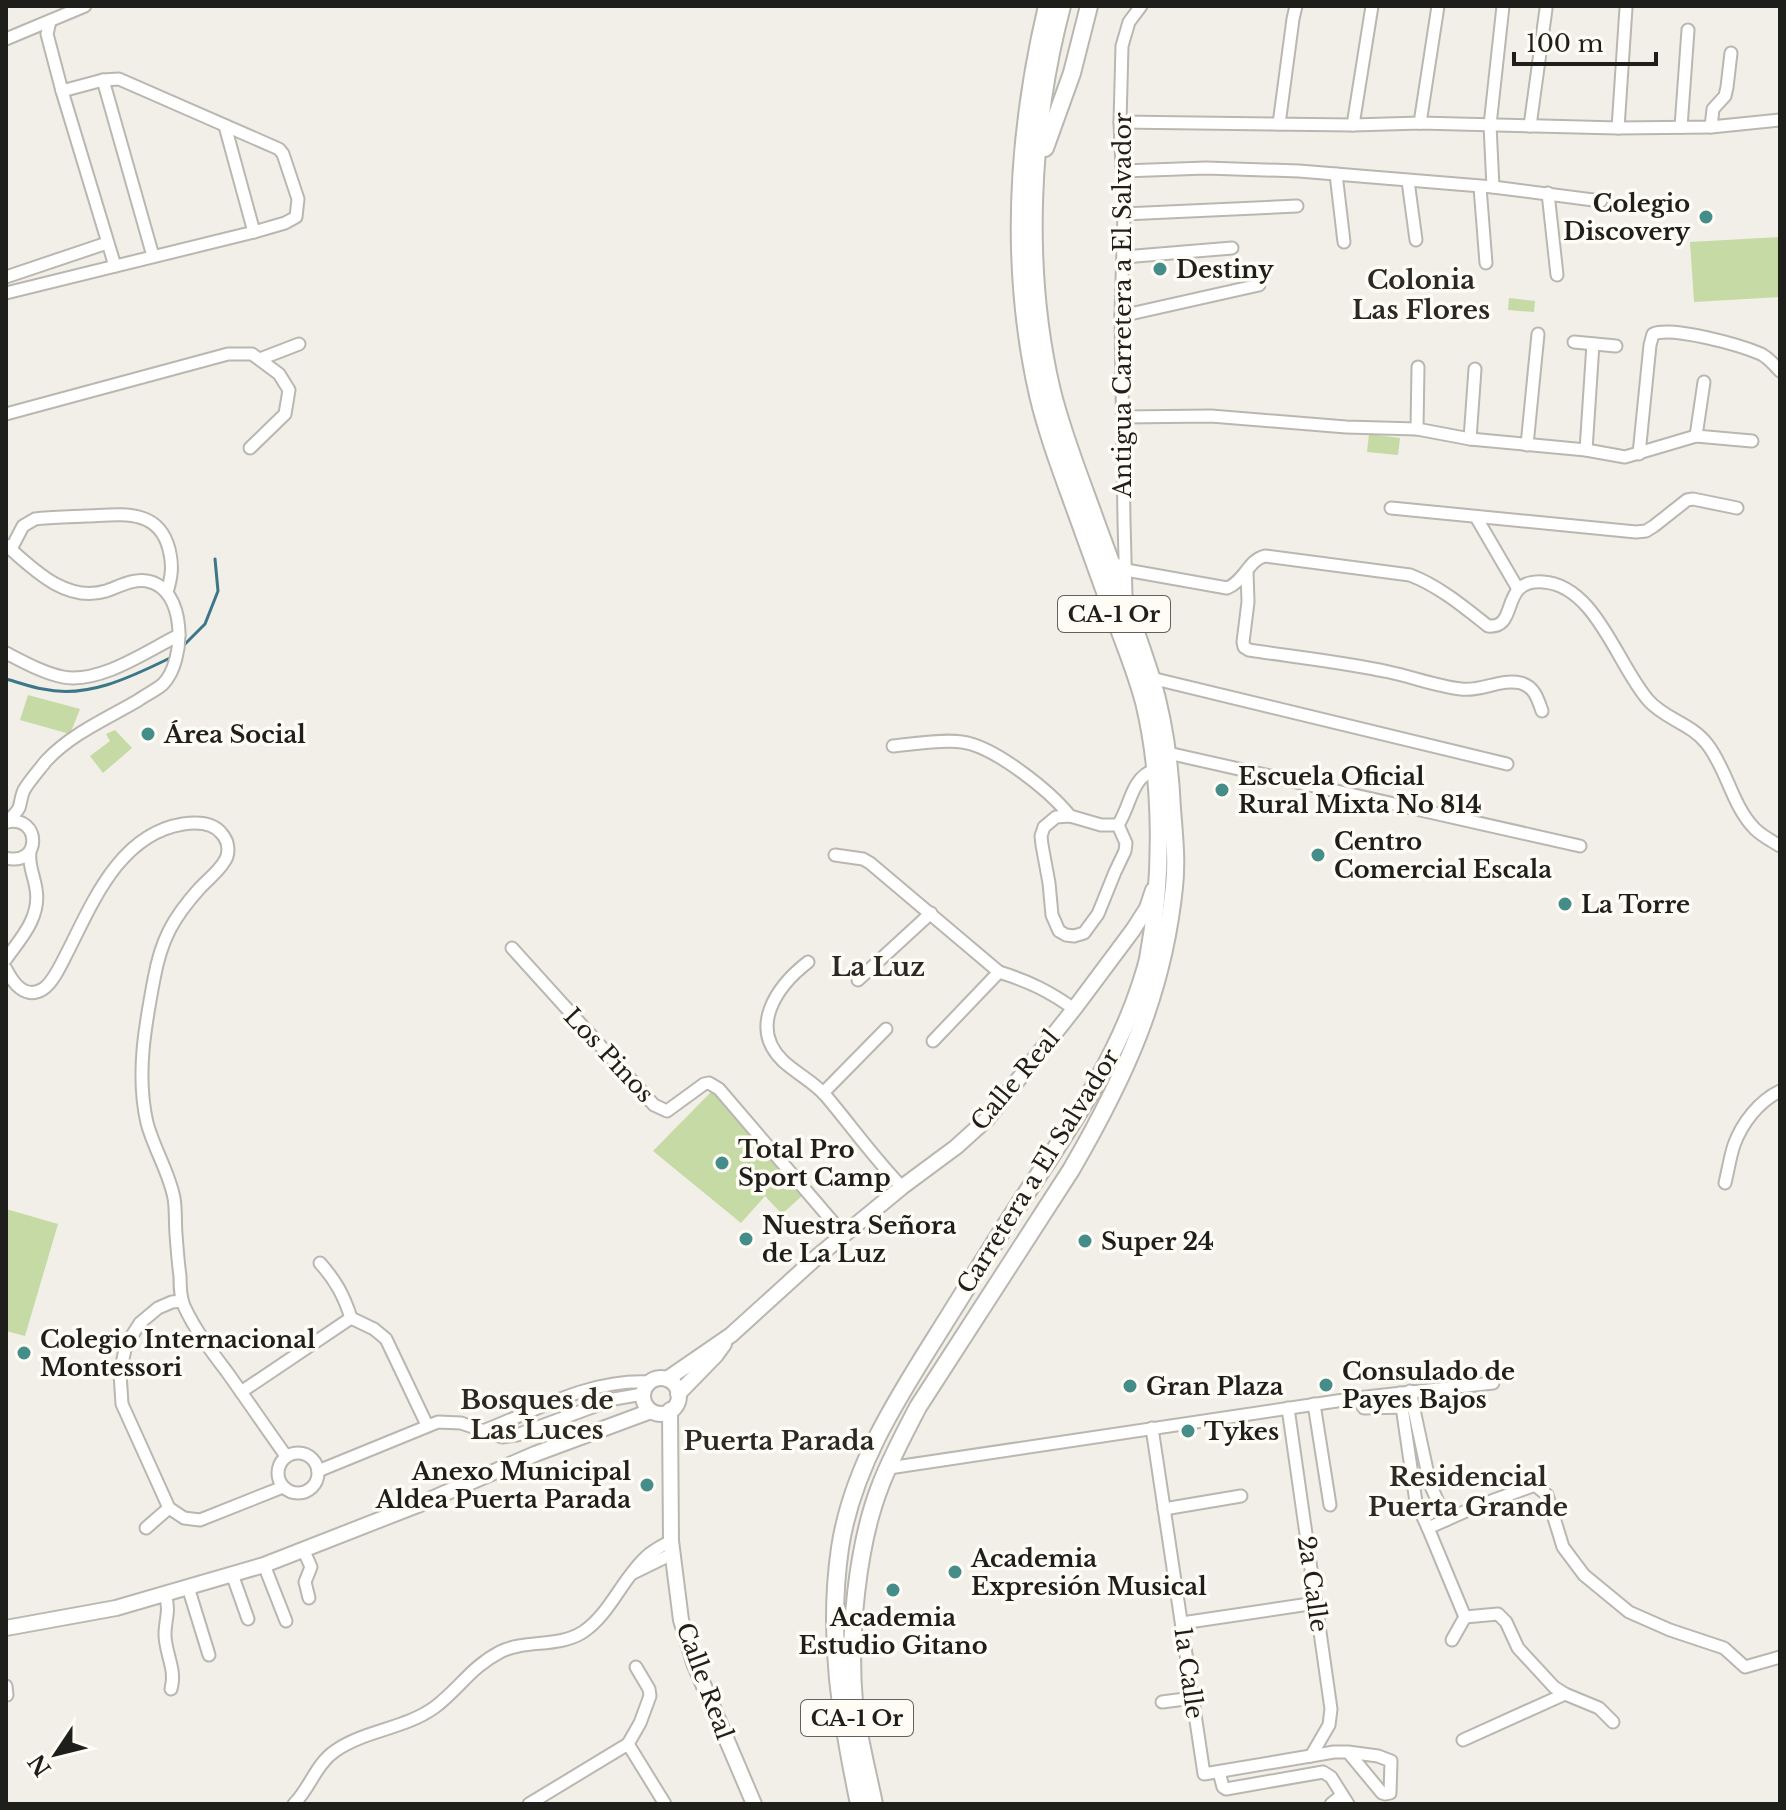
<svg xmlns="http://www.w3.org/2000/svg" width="1786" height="1810" font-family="'Libre Baskerville',serif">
<rect width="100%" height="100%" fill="#f1efe7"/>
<!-- green -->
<g fill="#c5daa4">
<path d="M1780,237V297L1694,302L1690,242Z"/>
<path d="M1509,298L1535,301L1534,312L1508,310Z"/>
<path d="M1369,434L1400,438L1398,455L1367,452Z"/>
<path d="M28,695L80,709L70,734L20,720Z"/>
<path d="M115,730L132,748L103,773L90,756L110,741L106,734Z"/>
<path d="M713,1090L803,1195L782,1214L765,1196L741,1223L653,1151Z"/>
<path d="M6,1209L58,1224L25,1336L6,1331Z"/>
</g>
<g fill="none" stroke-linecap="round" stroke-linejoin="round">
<!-- stream -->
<g stroke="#3b7789" stroke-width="3">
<path d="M185,644L205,624L218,591L215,559"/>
<path d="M6,679C18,682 30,687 43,689C87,699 131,677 170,658"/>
</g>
<!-- minor casing -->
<g stroke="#b9b7b0" stroke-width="15">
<g id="minor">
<path d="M6,39L85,6"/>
<path d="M103,80L153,256"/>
<path d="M62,91L115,266"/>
<path d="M1120,122L1353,125L1420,123L1618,128L1711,127L1780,120"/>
<path d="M1420,123L1438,6"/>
<path d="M1279,124L1293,19L1296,6"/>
<path d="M1353,125L1372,6"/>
<path d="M225,126L254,232"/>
<path d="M1530,126L1546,9"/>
<path d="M1681,127L1688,30"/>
<path d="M1711,127L1713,109L1725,96L1727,87L1731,53"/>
<path d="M1618,128L1626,8"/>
<path d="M1123,171L1206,168L1299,171L1493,187L1601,201"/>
<path d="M1336,174L1344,242"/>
<path d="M1408,181L1416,240"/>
<path d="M1480,187L1486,263"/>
<path d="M1493,187L1490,125L1503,6"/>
<path d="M1548,193L1557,275"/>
<path d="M1124,214L1297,206"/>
<path d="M1124,257L1232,248"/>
<path d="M6,277L107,243"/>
<path d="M6,293L254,232L285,223L296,217L298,199L283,154L279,149L119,79L103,80L62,91L47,34L50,21"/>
<path d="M1121,316L1259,285"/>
<path d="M1574,342L1616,346"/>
<path d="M260,359L299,344"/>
<path d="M6,414L228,354H252L279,374L289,390L285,414L250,448"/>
<path d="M1123,417L1211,416L1346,427L1417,429L1470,439L1586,450L1625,457L1696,436L1752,441"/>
<path d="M1417,429L1418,367"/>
<path d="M1696,436L1704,382"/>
<path d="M1470,439L1475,369"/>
<path d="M1527,445L1538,334"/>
<path d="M1586,450L1593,344"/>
<path d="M1639,454L1650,345L1653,334C1673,326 1740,345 1761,354C1769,358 1774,365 1780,371"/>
<path d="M1391,508L1636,532L1646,531L1654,526L1687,500L1693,499L1737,508"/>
<path d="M1476,517L1518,589"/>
<path d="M6,545C33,569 66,603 106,591C118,587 134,578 147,581C187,588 186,661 163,684C155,691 145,695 137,701C106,719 71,734 46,761C39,770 29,781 24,790C21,796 21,802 19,808C16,813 11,818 7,822"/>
<path d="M11,549L23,526L35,519C52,517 69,517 85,516C120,515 158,507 169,549C173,565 172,576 167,592"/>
<path d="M1111,561L1126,570L1227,588C1245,581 1248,560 1265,556L1410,575C1439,586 1464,607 1488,626C1520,629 1498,579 1543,582C1596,585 1618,667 1649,701C1665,719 1692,724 1707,744C1727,769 1732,806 1755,829C1762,836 1772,841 1780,846"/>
<path d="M1247,572L1248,602L1243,642L1244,647L1249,650C1295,657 1343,662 1389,672C1413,677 1436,686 1461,689C1481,692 1501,678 1521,683C1535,687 1538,700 1542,711"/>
<path d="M1126,596L1124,521L1121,316L1124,214L1120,122L1122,46L1129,22L1141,6"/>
<path d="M6,653C24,662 43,673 63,677C100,684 147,651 179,635"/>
<path d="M1151,678L1507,764"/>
<path d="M893,746C914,744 942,739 962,742C994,746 1050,791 1070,816"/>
<path d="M1168,753L1580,846"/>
<path d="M1118,825L1126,843L1125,851L1115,872L1098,914L1084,933L1074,936L1066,935L1059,931L1052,915L1049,883L1042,845L1041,836L1044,827L1056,817L1070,816L1101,825H1118C1131,805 1131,778 1154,770"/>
<path d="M835,855L863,859L870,863L999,972C1028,981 1049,991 1074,1009"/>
<path d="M6,858C42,867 41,815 7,822"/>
<path d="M512,948L654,1105L667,1111L704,1084L709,1083L719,1089L844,1235"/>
<path d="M6,959C21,938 41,917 36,889C34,875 28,865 30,851"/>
<path d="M808,962C777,986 748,1027 783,1061C797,1074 814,1082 826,1096C852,1127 875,1159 902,1187"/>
<path d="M6,969C13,983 25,1000 43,989C54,982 63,960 69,949C94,899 121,834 183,824C197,822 213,822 222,834C229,842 230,854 224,862C218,872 207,880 199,889C173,918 161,940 154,979C145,1026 136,1075 147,1123C154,1149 169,1172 174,1198C176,1209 175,1222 176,1234C177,1248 178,1262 180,1276C180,1286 180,1297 184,1306C195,1330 211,1351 227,1372C247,1400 266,1428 286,1456"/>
<path d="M858,980L931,913"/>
<path d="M933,1041L999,972"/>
<path d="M823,1093L886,1029"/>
<path d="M1725,1183C1728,1171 1730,1157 1734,1145C1742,1123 1759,1101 1780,1091"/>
<path d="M320,1263C336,1281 344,1296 351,1318L374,1329L386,1339L427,1425"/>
<path d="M182,1301L172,1302L158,1308L140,1323L126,1345L120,1373L122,1404L169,1508L184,1518L200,1520L283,1487"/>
<path d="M1410,1391L1430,1484L1446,1520"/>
<path d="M241,1392L351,1318"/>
<path d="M1400,1393L1416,1502L1428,1528L1465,1617"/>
<path d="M1357,1398L1364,1408L1406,1407"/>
<path d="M1314,1404L1330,1505"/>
<path d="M1288,1408L1331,1709L1329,1725L1311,1756"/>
<path d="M1152,1428L1204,1774L1334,1752H1348L1382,1793L1385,1794L1390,1793L1391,1761L1378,1756L1348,1752"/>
<path d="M483,1431C537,1410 590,1379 649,1382"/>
<circle cx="298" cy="1473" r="20"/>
<path d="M889,1468L1357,1398L1493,1383"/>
<path d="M318,1471L438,1422L461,1423L502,1437L517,1435L614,1399L643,1394"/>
<path d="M1164,1509L1241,1496"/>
<path d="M146,1528L169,1508"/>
<path d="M1428,1528L1475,1507L1535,1485L1547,1495L1563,1547L1584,1575L1629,1612L1670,1630L1724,1648L1745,1667L1780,1657"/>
<path d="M303,1549L311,1567L305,1582L309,1598"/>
<path d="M264,1565L286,1621"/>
<path d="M633,1573L672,1554"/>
<path d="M232,1574L248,1619"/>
<path d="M188,1587L209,1655"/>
<path d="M165,1594C170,1611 166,1616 165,1632C164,1652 177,1669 171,1689"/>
<path d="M1465,1617L1498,1614L1506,1622L1518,1648L1554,1687L1565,1694L1599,1708L1613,1722"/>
<path d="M1182,1623L1316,1603"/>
<path d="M1452,1640L1465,1617"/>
<path d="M6,1686L7,1695"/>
<path d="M1162,1702L1193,1698"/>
<path d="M1463,1740L1565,1694"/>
<path d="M628,1744L665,1804"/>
<path d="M1219,1772L1223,1787L1226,1789L1323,1772L1331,1777L1348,1804"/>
<path d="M294,1804C310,1788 316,1764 335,1751C365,1730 405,1729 435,1707C459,1689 471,1667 500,1652C526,1639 558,1648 583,1632C610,1614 622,1579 646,1557C653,1550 662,1546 671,1541"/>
<path d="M529,1804L628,1744L640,1723L650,1696L649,1689L636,1667"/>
<path d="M1331,1804L1342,1795"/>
</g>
</g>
<!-- major casing -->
<g stroke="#b9b7b0" stroke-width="18">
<g id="major">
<circle cx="661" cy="1396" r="18"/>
<path d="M667,1379L731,1335L818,1256L902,1187L956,1147L987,1119L1074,1009L1133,930L1147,908L1153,890"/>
<path d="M678,1394L716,1355L724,1344"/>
<path d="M670,1410L671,1541L681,1620L694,1663L754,1804"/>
<path d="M6,1628L116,1608L264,1565L420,1504L535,1454L651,1411"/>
</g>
</g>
<!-- highway casing -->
<g stroke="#b9b7b0" stroke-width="20">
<g id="highway">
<path d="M1045,148L1072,73L1089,6"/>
<path d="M859,1804C841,1717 827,1638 840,1548C853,1462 904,1388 949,1316C978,1270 1005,1224 1036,1179C1076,1118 1117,1056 1140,986C1143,977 1146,968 1148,959C1163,879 1163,781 1144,702C1135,668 1121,635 1109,603C1096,567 1083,531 1070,495C1058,462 1046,429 1038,395C1009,267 1017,133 1047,6"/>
<path d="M874,1804C867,1770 858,1736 854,1702C848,1638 857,1544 881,1484C891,1458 905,1432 918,1407L1071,1170C1125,1077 1163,995 1174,887C1177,861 1174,835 1172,809C1170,764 1164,720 1151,677C1133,621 1112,566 1092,511C1078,472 1062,432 1052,391C1023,269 1030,127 1062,6"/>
</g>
</g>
<!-- minor -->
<use href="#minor" stroke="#fff" stroke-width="11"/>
<!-- major -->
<use href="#major" stroke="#fff" stroke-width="14"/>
<!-- highway -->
<use href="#highway" stroke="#fff" stroke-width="16"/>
</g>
<!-- markers -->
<g fill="#458d88" stroke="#fefcf4" stroke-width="3">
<circle cx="1706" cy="217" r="8"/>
<circle cx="1160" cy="269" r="8"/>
<circle cx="148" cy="734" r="8"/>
<circle cx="1222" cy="790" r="8"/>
<circle cx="1318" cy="855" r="8"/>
<circle cx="1565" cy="904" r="8"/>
<circle cx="722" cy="1163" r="8"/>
<circle cx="746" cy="1239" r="8"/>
<circle cx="1085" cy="1241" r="8"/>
<circle cx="24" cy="1353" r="8"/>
<circle cx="1326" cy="1385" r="8"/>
<circle cx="1130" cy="1386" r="8"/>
<circle cx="1188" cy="1431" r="8"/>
<circle cx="647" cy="1485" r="8"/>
<circle cx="955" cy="1572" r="8"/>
<circle cx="893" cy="1590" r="8"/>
</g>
<g text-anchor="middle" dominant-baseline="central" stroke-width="7" stroke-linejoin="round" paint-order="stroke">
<!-- shield labels -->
<g fill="#fefcf4" stroke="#61615c" stroke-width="2">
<rect x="1058" y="596" width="112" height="36" rx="6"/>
<rect x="801" y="1700" width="112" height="36" rx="6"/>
</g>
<g font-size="22" font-weight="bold" fill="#1e1e1b">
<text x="1114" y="614">CA-1 Or</text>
<text x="857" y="1718">CA-1 Or</text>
</g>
<!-- poi labels -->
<g font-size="24" font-weight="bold" fill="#1e1e1b" stroke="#fefcf4" text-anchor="start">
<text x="1690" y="203" text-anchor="end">Colegio<tspan x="1690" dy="28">Discovery</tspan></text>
<text x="1176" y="269">Destiny</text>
<text x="164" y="734">Área Social</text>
<text x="1238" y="776">Escuela Oficial<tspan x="1238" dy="28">Rural Mixta No 814</tspan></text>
<text x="1334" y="841">Centro<tspan x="1334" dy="28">Comercial Escala</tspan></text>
<text x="1581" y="904">La Torre</text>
<text x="738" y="1149">Total Pro<tspan x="738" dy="28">Sport Camp</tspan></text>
<text x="762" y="1225">Nuestra Señora<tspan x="762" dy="28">de La Luz</tspan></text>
<text x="1101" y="1241">Super 24</text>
<text x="40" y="1339">Colegio Internacional<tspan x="40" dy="28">Montessori</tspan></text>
<text x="1342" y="1371">Consulado de<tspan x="1342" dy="28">Payes Bajos</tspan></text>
<text x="1146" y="1386">Gran Plaza</text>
<text x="1204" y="1431">Tykes</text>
<text x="631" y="1471" text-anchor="end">Anexo Municipal<tspan x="631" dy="28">Aldea Puerta Parada</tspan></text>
<text x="971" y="1558">Academia<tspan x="971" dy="28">Expresión Musical</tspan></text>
<text x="893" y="1617" text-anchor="middle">Academia<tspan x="893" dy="28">Estudio Gitano</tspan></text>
</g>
<!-- street labels -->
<g font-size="24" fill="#1e1e1b" stroke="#fefcf4">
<text transform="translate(1122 305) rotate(-90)">Antigua Carretera a El Salvador</text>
<text transform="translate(609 1055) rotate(47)">Los Pinos</text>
<text transform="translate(1015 1080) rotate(-50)">Calle Real</text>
<text transform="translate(1038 1171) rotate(-58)">Carretera a El Salvador</text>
<text transform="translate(1313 1584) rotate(82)">2a Calle</text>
<text transform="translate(1189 1673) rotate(82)">1a Calle</text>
<text transform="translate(705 1681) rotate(70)">Calle Real</text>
</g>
<!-- neighbourhood labels -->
<g font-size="26" font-weight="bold" fill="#2b2923" stroke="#fefcf4">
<text x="1421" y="280">Colonia<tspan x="1421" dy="30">Las Flores</tspan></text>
<text x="878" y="967">La Luz</text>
<text x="537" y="1400">Bosques de<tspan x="537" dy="30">Las Luces</tspan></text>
<text x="779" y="1441">Puerta Parada</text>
<text x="1468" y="1477">Residencial<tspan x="1468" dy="30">Puerta Grande</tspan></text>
</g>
</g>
<!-- border -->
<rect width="1786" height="1810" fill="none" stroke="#1e1e1b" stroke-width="16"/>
<!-- north arrow -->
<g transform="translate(56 1754) rotate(235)" stroke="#fefcf4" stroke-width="6" paint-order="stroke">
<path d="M0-6L14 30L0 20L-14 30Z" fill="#1e1e1b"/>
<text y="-12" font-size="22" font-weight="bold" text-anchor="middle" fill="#1e1e1b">N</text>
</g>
<!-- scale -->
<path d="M1514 52v12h142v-12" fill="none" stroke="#1e1e1b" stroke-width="4"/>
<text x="1526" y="52" font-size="24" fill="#1e1e1b" stroke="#fefcf4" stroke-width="6" paint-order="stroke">100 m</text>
</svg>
